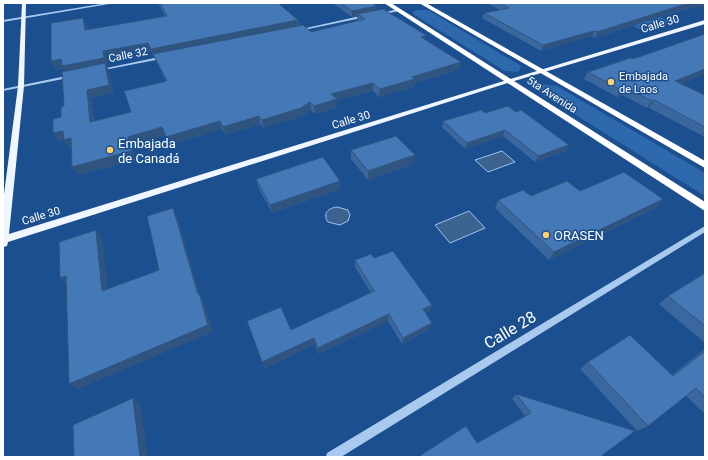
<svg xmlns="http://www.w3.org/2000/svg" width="708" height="460" font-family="Roboto,sans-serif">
<rect width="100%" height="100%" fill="#1b4f8f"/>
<!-- green -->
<g fill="#2e69ad">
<path d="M578,3H624L673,22L644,31Z"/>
<path d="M416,10H428L521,66L519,72L505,71L413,14V12Z"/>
<path d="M541,84L557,86L705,173V196L539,92L537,87Z"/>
</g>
<!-- water -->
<g fill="#3c6290" stroke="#9cc4f0">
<path d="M502,151L515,162L488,172L475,160Z"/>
<path d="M337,207L348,210L350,215L348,221L340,225L328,222C322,213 329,208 337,207Z"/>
<path d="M469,211L485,228L450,243L435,225Z"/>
</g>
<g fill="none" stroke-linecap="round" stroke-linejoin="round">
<!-- minor -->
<g fill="#a9c9ee" fill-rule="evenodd">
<path d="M107,3H115L3,22V20Z"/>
<path d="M424,3H432L423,5Z"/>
<path d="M398,9L399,11L380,15L378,14Z"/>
<path d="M365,15H366V17L299,31L297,30Z"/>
<path d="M164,56L166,57V58L99,71L97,70Z"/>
<path d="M71,75H73V77L3,91V89Z"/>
<path d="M705,226V232L341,457H326L327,453Z"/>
</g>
<!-- major -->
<path fill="#f0f6ff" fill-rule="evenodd" d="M22,3H26L24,86L9,234L507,80L705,20V24L511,82L8,242L7,246L3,247V202L18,86Z"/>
<!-- highway -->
<g fill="#fff" fill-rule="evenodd">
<path d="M384,3H391L705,202V211Z"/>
<path d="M419,3H426L705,161V168Z"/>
</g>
</g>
<!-- wall -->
<g fill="#3a679d" fill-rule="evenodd">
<path d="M158,3H278L298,20L299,26L311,32L357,21V16L352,17L332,3H372L376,10L426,35L425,39L460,69L415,83L414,87L379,97L373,91L337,100V107L315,114L311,110L302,116L263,128L260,124L226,135L222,129L170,145L166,135L132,145L135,160L78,175L72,167V147L69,148L64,140L59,142L61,117L64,106L65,71L63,68L56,70L51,61L83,18L87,26L88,30L165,16ZM151,51L166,81L131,112L94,121L91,98L113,93L109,71L107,66H108L107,59Z"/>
<path d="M487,3H705V5L676,12L595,38L592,36L541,51L482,18L484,13L500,10Z"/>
<path d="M633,59L705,74L681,84L705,95V137L649,108H647L622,95L617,97L584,79L588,72Z"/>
<path d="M516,112L569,145L566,151L535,162L503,136L465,149L442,127L443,121L485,113Z"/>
<path d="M351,150L413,164L368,180L351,159Z"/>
<path d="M256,179L340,181V189L272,213L258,187Z"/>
<path d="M580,191L663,199L656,208L549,260L495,208L498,200Z"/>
<path d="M374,258L432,305L430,311L425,313L430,329L402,344L388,321L319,354L315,344L265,368L262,362L291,330L371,293L355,267V260Z"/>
<path d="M705,273V343L659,304L668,296Z"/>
<path d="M705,349V414L686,396L648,426L637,431L580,369L588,362L672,375Z"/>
<path d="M516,394L600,457H420L421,455L477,443L525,416L512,399Z"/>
</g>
<!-- shaded-wall -->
<g fill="#305480">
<path d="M694,3H705V5L676,12L595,38L597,32L679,6Z"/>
<path d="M376,6V12L357,14V16L352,17V11Z"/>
<path d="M83,18L87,26L89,38L85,30Z"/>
<path d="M298,20L299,28L154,57L151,49Z"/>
<path d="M594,31L592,36L541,51L543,45Z"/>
<path d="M426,35L425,42L421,37Z"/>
<path d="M148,43L151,51L107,59L108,66H107L109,71L113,93L91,98L95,130L90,122L63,68L56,70L51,61Z"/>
<path d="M461,62L460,69L415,83L414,87L379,97L380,89L412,77Z"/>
<path d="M705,69V74L670,88L675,81Z"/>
<path d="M373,83V91L337,100V107L315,114L314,106L331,94Z"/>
<path d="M626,88L622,95L617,97L621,90Z"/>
<path d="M654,100L649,108H647L652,101Z"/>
<path d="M310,102L311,110L302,116L263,128L262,120Z"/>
<path d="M259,116L260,124L226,135L223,127Z"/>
<path d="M220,121L222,129L170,145L166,137Z"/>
<path d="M162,127L166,135L132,145L135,160L78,175L72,167L128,137Z"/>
<path d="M505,130L503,136L465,149L467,143Z"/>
<path d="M63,131L71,138L77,146L69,148L64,140L59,142L53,133Z"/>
<path d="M569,145L566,151L535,162L538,156Z"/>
<path d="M415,155L413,164L368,180V171Z"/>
<path d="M340,181V189L272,213L270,205Z"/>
<path d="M663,199L656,208L549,260L554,252Z"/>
<path d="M173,208L177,216L200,294L203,300L213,332L78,389L69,384L198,294Z"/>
<path d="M96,230L102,238L109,298L102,291Z"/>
<path d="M66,276L67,286L60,278Z"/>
<path d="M432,305L430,311L421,316L423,309Z"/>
<path d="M389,314L388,321L319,354L318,348Z"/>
<path d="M432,323L430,329L402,344L403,338Z"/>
<path d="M314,338L315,344L265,368L262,362Z"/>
<path d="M133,398L140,404L148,457H140Z"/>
</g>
<!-- building -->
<g fill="#4478b7" stroke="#305480">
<path d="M160,3H278L298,20L151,49L148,43L103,51L104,58L62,66L61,59L51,61V23L83,18L85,30L167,16Z"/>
<path d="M341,3H372L376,6L352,11Z"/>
<path d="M499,3H694L679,6L597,32L594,31L543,45L484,13L509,8Z"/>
<path d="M383,9L426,35L421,37L461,62L412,77L415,79L380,89L373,83L331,94L337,99L314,106L310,102L301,108L262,120L259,116L223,127L220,121L166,137L162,127L128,137L131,151L72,167L71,138L64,140L63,131L53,133V119L61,117V107L64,106L62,72L105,63L109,85L87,90L90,122L131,112L124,91L167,81L153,54L303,25L311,32L365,19L357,14Z"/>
<path d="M705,34V69L675,81L705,95V127L654,100L652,101L626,88L621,90L588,72L630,58L633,59Z"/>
<path d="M508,106L516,112L521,110L569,145L538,156L505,130L467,143L443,121L481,110L485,113Z"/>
<path d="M396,136L415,155L368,171L351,150Z"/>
<path d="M323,157L340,181L270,205L256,179Z"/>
<path d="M624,172L663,199L554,252L498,200L523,190L531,196L567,181L580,191Z"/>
<path d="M173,208L198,294L199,293L208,325L69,384L66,276L60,278L59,242L96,230L102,291L159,270L147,216Z"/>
<path d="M393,251L432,305L423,309L432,323L403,338L389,314L318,348L314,338L262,362L247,321L281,307L291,330L374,291L355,260L371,254L374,258Z"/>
<path d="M705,273V326L668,296Z"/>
<path d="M630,335L673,376L705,351V397L696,388L648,426L588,362Z"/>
<path d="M516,394L635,431L600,457H423L421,455L466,426L477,443L531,413Z"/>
<path d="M133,398L140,457H74L73,425Z"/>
</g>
<!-- markers -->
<g fill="#ffd166" stroke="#1b4f8f" stroke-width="1.5">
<circle cx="611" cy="82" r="4"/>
<circle cx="110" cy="150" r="4"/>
<circle cx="546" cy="235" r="4"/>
</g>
<g text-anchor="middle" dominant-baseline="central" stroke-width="3" stroke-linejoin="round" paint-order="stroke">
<!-- far-street labels -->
<g font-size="11" fill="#fff" stroke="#1b4f8f">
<text transform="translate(660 24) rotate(-17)">Calle 30</text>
<text transform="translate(128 55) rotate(-11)">Calle 32</text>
<text transform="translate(552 95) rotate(33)">5ta Avenida</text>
<text transform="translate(351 120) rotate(-17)">Calle 30</text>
<text transform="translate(41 216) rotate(-17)">Calle 30</text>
</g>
<!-- far-poi labels -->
<g font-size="11" fill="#fff" stroke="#1b4f8f" text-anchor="start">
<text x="619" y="76">Embajada<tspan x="619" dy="13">de Laos</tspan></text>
</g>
<!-- poi labels -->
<g font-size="13" fill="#fff" stroke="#1b4f8f" text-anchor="start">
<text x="118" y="143">Embajada<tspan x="118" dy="15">de Canadá</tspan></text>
<text x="554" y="235">ORASEN</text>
</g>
<!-- near-street labels -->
<g font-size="16" fill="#fff" stroke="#1b4f8f">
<text transform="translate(510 330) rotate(-31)">Calle 28</text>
</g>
</g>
<!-- border -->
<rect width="708" height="460" fill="none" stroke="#ffffff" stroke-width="8"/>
</svg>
